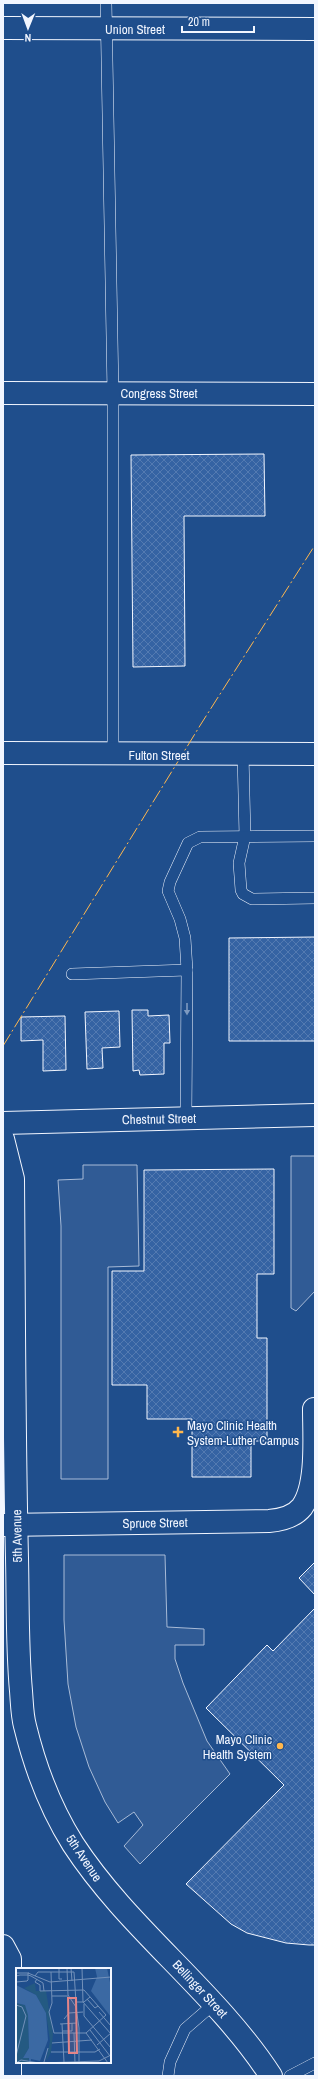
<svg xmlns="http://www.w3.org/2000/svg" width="318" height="2079" font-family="'Archivo Narrow',sans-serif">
<defs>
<pattern id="building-cross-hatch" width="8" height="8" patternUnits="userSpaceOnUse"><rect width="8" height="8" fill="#3563a3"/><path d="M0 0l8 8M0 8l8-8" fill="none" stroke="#537ab1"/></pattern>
</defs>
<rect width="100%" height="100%" fill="#1f4e8c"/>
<!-- parking -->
<g fill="#305b95" stroke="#a8bbd7">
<path d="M291,1156H315V1291L296,1311L291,1308Z"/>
<path d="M83,1165H137L139,1266L108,1267V1479H61V1226L58,1180L83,1179Z"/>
<path d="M64,1555H165L167,1627L204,1629V1645H175V1659L183,1683L207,1741L230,1774L140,1864L124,1846L143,1825L134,1812L118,1823L105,1802L89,1767L76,1727L68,1684L64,1620Z"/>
</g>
<!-- building -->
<g fill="url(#building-cross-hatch)" stroke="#f2f6ff">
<path d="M264,454L265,516H184L185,666L133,667L131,455Z"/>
<path d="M315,937V1041H229V938Z"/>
<path d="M132,1010H148V1016L169,1015L170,1043H164V1074L140,1075L139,1070L133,1071Z"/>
<path d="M119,1011L120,1047L102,1048L103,1068L87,1069L85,1012Z"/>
<path d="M65,1016L66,1070L43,1071V1040L21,1041V1017Z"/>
<path d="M274,1169V1274H257V1338H267V1441H251V1477H192V1419H147V1385H112V1271H144V1170Z"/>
<path d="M315,1562V1595L299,1578Z"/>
<path d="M315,1608V1945H309L286,1943L247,1933L231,1924L186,1884L284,1785L206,1708L267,1645L273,1651Z"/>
</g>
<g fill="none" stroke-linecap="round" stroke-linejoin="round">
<!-- lane casing -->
<g stroke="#f2f6ff" stroke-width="12">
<g id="lane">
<path d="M106,3L113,393V755"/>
<path d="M243,754L245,836L239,863L241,890L243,894L252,899L315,898"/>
<path d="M72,974L187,970"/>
<path d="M186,1119L187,970L185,938L180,919L168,891L170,882L188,843L200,837L315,836"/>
<path d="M168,2076L170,2062L185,2029L215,2003"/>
<path d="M290,2076L315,2063"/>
</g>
</g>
<!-- street casing -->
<g stroke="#f2f6ff" stroke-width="24">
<g id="street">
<path d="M3,28L315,29"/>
<path d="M3,393L315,394"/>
<path d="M3,753L315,754"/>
<path d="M3,1123L315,1115"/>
<path d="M3,1525L269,1521C281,1520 294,1517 302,1507C318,1485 314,1436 314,1409"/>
<path d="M3,1946L10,1959V2076"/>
</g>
</g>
<!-- secondary casing -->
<g stroke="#f2f6ff" stroke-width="24">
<path id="secondary" d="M3,1139L13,1179C14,1305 14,1432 17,1558C18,1603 17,1648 21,1691C22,1703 22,1715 25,1726C35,1767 51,1809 73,1844C129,1930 215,1990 271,2076"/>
</g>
<!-- lane -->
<use href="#lane" stroke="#1f4e8c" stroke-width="11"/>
<!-- street -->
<use href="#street" stroke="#1f4e8c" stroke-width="22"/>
<!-- secondary -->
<use href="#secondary" stroke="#1f4e8c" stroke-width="22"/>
<!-- power -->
<path stroke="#ffb74d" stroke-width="1" stroke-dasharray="14 3 2 3" stroke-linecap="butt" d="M3,1046L201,724L315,545"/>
</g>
<!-- one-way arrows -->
<defs><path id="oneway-solid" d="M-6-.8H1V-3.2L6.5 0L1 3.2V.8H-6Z"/></defs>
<use fill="#7e9ac0" href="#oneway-solid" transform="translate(187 1009) rotate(90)"/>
<!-- markers -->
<g fill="#ffb74d" stroke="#1f4e8c" stroke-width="1.5">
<path d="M176 1426h4v4h4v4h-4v4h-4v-4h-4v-4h4z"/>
<circle cx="280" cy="1746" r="4"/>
</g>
<g text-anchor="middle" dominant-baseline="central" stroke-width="3" stroke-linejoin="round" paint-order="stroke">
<!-- street labels -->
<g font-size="13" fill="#f2f6ff" stroke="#1f4e8c">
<text x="135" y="29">Union Street</text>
<text x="159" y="393">Congress Street</text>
<text x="159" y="755">Fulton Street</text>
<text transform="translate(159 1119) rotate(-1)">Chestnut Street</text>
<text transform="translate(155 1523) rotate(-1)">Spruce Street</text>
<text transform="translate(17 1536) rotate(-91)">5th Avenue</text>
<text transform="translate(84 1858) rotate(56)">5th Avenue</text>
<text transform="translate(200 1989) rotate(47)">Bellinger Street</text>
</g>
<!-- poi labels -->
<g font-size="13" fill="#f2f6ff" stroke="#1f4e8c" text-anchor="start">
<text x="187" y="1425">Mayo Clinic Health<tspan x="187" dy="15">System-Luther Campus</tspan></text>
<text x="272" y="1739" text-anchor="end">Mayo Clinic<tspan x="272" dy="15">Health System</tspan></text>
</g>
</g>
<!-- overview -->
<g transform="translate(16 1968)">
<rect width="95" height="95" fill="#1f4e8c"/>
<path d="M19,15L20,23H30L37,66L35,84L30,93L34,73L30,45L20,27L8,20ZM0,35L9,37L12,43L13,80L7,90H13L12,95H0Z" fill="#245a82"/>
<path d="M79,0H91L95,19V49L75,23L81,9ZM0,17L20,27L30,45L32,72L24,93L15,91V95H3L13,94V90H7L13,80L12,47L9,37L0,35Z" fill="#3b69a3"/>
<path fill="none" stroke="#7391ba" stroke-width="1" d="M43,0V11H46M51,0L52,27L60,39L63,60V95M55,0L56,13M66,0L67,34L95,66M0,5H13M12,5V12L11,13L0,14V8L4,7H12L15,8L27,15L28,23M12,5L34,14L95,9M19,8L22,4H58L60,34H68L74,29M21,11L19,14L24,17V23L68,22L90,47L70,65H38L33,44M36,28H52M71,31L79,40L82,38M68,36V48L95,80M0,37L6,39L10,48L0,88M33,44L36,35L35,4M83,44L95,58M48,51L53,45L67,44M44,56L61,55M46,56L48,94M74,62L94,88M47,63H56V55M58,65L59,95M70,65L92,95M36,75L76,72M81,77L95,65M35,84H79L84,81M28,94L32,80M0,95L5,92L23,95M25,95L83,93L95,87"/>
<path fill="#e38589" fill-opacity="0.15" stroke="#e38589" stroke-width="2" d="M52,30H60L61,85H53Z"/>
<rect width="95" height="95" fill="none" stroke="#f2f6ff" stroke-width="2"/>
</g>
<!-- border -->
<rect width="318" height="2079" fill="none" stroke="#f2f6ff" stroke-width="8"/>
<!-- north arrow -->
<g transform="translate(28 28) rotate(181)" stroke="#1f4e8c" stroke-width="3" paint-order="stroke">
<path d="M0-3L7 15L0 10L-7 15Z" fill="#f2f6ff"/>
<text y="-6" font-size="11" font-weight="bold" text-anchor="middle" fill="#f2f6ff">N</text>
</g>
<!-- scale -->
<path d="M182 26v6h72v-6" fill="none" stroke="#f2f6ff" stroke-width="2"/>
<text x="188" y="26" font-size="12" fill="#f2f6ff" stroke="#1f4e8c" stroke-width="3" paint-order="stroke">20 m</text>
</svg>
